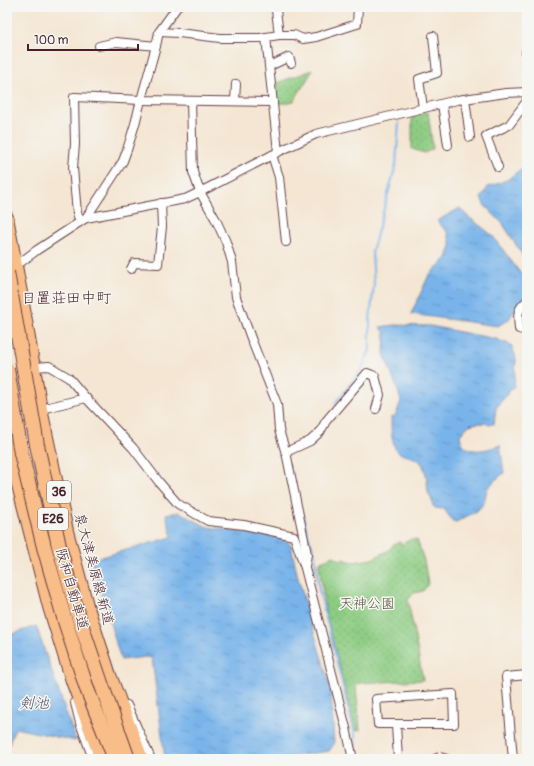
<svg xmlns="http://www.w3.org/2000/svg" width="534" height="766" font-family="Pangolin,'Klee One',sans-serif">
<defs>
<pattern id="park-dots" width="8" height="8" patternUnits="userSpaceOnUse"><rect width="8" height="8" fill="#8dcc82"/><path d="M2 2h.1M6 6h.1" fill="none" stroke="#7baf70" stroke-width="1.8" stroke-linecap="round"/></pattern>
<pattern id="water-ripples" width="26" height="14" patternUnits="userSpaceOnUse"><rect width="26" height="14" fill="#78b4ea"/><path d="M2 4q2-2 4 0t4 0M15 11q2-2 4 0t4 0" fill="none" stroke="#6492be"/></pattern>
</defs>
<rect width="100%" height="100%" fill="#f6f6f2"/>
<filter id="ink" filterUnits="userSpaceOnUse"><feTurbulence type="fractalNoise" baseFrequency=".025" numOctaves="2"/><feDisplacementMap in="SourceGraphic" scale="8" xChannelSelector="R" yChannelSelector="G"/><feConvolveMatrix kernelMatrix="1 2 1 2 8 2 1 2 1" color-interpolation-filters="sRGB"/></filter>
<filter id="wash" filterUnits="userSpaceOnUse"><feTurbulence type="fractalNoise" baseFrequency=".012" numOctaves="4" result="noise"/><feDisplacementMap in="SourceGraphic" scale="16" xChannelSelector="R" yChannelSelector="G"/><feGaussianBlur stdDeviation="0.9" result="paint"/><feColorMatrix in="noise" values="0 0 0 0 0 0 0 0 0 0 0 0 0 0 0 0 0 1.4 0 .05"/><feComposite in="paint" operator="in"/></filter>
<g filter="url(#wash)">
<rect width="100%" height="100%" fill="#f4e6d3"/>
<!-- park -->
<g fill="url(#park-dots)" stroke="#6c7656">
<path d="M313,70L293,102L277,104L276,83Z"/>
<path d="M428,112L433,149L424,153L412,149V116Z"/>
<path d="M411,539L417,540L424,560L428,584L423,591L414,593L408,600L423,680L359,683L356,687L360,730L356,731L326,614L319,565L321,561L334,556L340,560L342,559L354,562L372,559L389,550L393,545L400,542L401,545Z"/>
</g>
<!-- water -->
<g fill="url(#water-ripples)" stroke="#616a8a">
<path d="M527,164V260L523,256L503,224L485,206L481,198L488,187L507,180Z"/>
<path d="M460,208L466,215L492,235L521,274L527,278V297L520,302L509,319L498,326L411,314L429,275L447,258L451,246L448,233L437,221Z"/>
<path d="M394,325L430,326L496,339L511,345L515,354L516,360L514,386L496,408L494,424L478,423L469,425L460,435C462,456 485,451 500,445L504,473L495,480L487,489L484,503L477,511L456,522L453,521L443,508L442,509L436,508L433,506C433,501 430,497 428,492C427,482 427,472 422,464C419,459 414,458 409,456C406,456 400,454 397,451C391,444 391,426 391,417H395L401,401L398,391L384,354L385,333L380,327Z"/>
<path d="M179,512L207,527L282,538L291,545L298,578L331,690L334,744L329,751L296,756L284,759H165L152,658L145,657L121,660L91,560L172,537L166,514Z"/>
<path d="M36,626L76,741L15,728L7,750V636Z"/>
</g>
<g fill="none" stroke-linecap="round" stroke-linejoin="round">
<!-- stream -->
<g stroke="#78b4ea" stroke-width="2">
<path d="M335,404L362,368L370,350V319L374,284L372,252L396,165L399,122"/>
<path d="M307,438L320,425"/>
<path d="M302,511L307,532L314,551L319,589L355,735L356,759"/>
</g>
</g>
</g>
<g filter="url(#ink)">
<g fill="none" stroke-linecap="round" stroke-linejoin="round">
<!-- minor casing -->
<g stroke="#643d44" stroke-width="10">
<g id="minor">
<path d="M276,10L279,35"/>
<path d="M159,32L179,33L220,38H260L279,35H294L303,39L316,37L357,24L358,7"/>
<path d="M266,37L278,152"/>
<path d="M99,46L116,42L156,46"/>
<path d="M526,52H527"/>
<path d="M270,66L289,57L291,63"/>
<path d="M465,99L470,137"/>
<path d="M191,101L193,172L200,192L216,220L226,242L232,262L236,297L252,341L277,404L279,430L287,457L307,554L305,566"/>
<path d="M235,101L236,84"/>
<path d="M442,104L448,145"/>
<path d="M423,108L419,79L437,73L433,36"/>
<path d="M272,155L279,177L286,242"/>
<path d="M498,167L486,136L509,125L527,101"/>
<path d="M86,218L123,161L127,150L135,124L141,100L156,46L159,32L177,7"/>
<path d="M80,222L77,213L73,168L75,144L74,97L141,100L273,102"/>
<path d="M13,268L37,250L86,218L185,199L200,192L278,152L316,134L457,100L506,93L527,92"/>
<path d="M131,269L134,263L158,264L162,227L161,203"/>
<path d="M527,301C516,309 518,317 519,329L527,331"/>
<path d="M35,367L49,366L69,378L86,398"/>
<path d="M13,423L41,409L86,398L133,448L159,482L178,504L208,521L244,525L294,536L305,568L346,728L352,755L351,759"/>
<path d="M286,452L310,441L320,432L326,421L367,373L375,376L380,395L376,409"/>
<path d="M453,694L454,724H378L376,699Z"/>
<path d="M75,703L80,723L93,759"/>
<path d="M127,705L151,759"/>
<path d="M396,725L398,759"/>
<path d="M435,759L440,757L447,759"/>
<path d="M513,759L506,677L527,675"/>
</g>
</g>
<!-- primary casing -->
<g stroke="#643d44" stroke-width="14">
<g id="primary">
<path d="M7,217L24,309L41,409L67,531L87,605L110,675L142,759"/>
<path d="M7,428L17,481L49,607L72,681L101,759"/>
</g>
</g>
<!-- minor -->
<use href="#minor" stroke="#fff" stroke-width="8"/>
<!-- primary -->
<use href="#primary" stroke="#f8bd88" stroke-width="12"/>
<!-- motorway-bridge casing -->
<g stroke="#643d44" stroke-width="16" stroke-linecap="butt">
<g id="motorway-bridge">
<path d="M7,272L37,445L59,546L79,618L101,683L128,759"/>
<path d="M7,369L21,453L44,547L65,621L87,689L115,759"/>
</g>
</g>
<!-- motorway-bridge -->
<use href="#motorway-bridge" stroke="#f8bd88" stroke-width="14"/>
</g>
</g>
<g text-anchor="middle" dominant-baseline="central" stroke-width="3" stroke-linejoin="round" paint-order="stroke">
<!-- shield labels -->
<g fill="#f6f6f2" stroke="#7e6067" stroke-width="1">
<rect x="47" y="481" width="24" height="22" rx="3"/>
<rect x="38" y="508" width="30" height="22" rx="3"/>
</g>
<g font-size="13" font-weight="bold" fill="#4a1f2b">
<text x="59" y="492">36</text>
<text x="53" y="519">E26</text>
</g>
<!-- street labels -->
<g font-size="14" fill="#4a1f2b" stroke="#f6f6f2">
<text transform="translate(94 569) rotate(75)">泉大津美原線 新道</text>
<text transform="translate(72 589) rotate(74)">阪和自動車道</text>
</g>
<!-- park labels -->
<g font-size="14" fill="#5e5345" stroke="#f6f6f2">
<text x="367" y="603">天神公園</text>
</g>
<!-- neighbourhood labels -->
<g font-size="15" fill="#4a1f2b" stroke="#f6f6f2">
<text x="66" y="298">日置荘田中町</text>
</g>
<!-- water labels -->
<g font-size="15" font-style="italic" fill="#5a536e" stroke="#f6f6f2">
<text x="34" y="703">剣池</text>
</g>
</g>
<!-- margin -->
<rect width="534" height="766" fill="none" stroke="#f6f6f2" stroke-width="24"/>
<!-- scale -->
<path d="M28 44v6h110v-6" fill="none" stroke="#4a1f2b" stroke-width="2"/>
<text x="34" y="44" font-size="12" fill="#4a1f2b" stroke="#f6f6f2" stroke-width="3" paint-order="stroke">100 m</text>
</svg>
